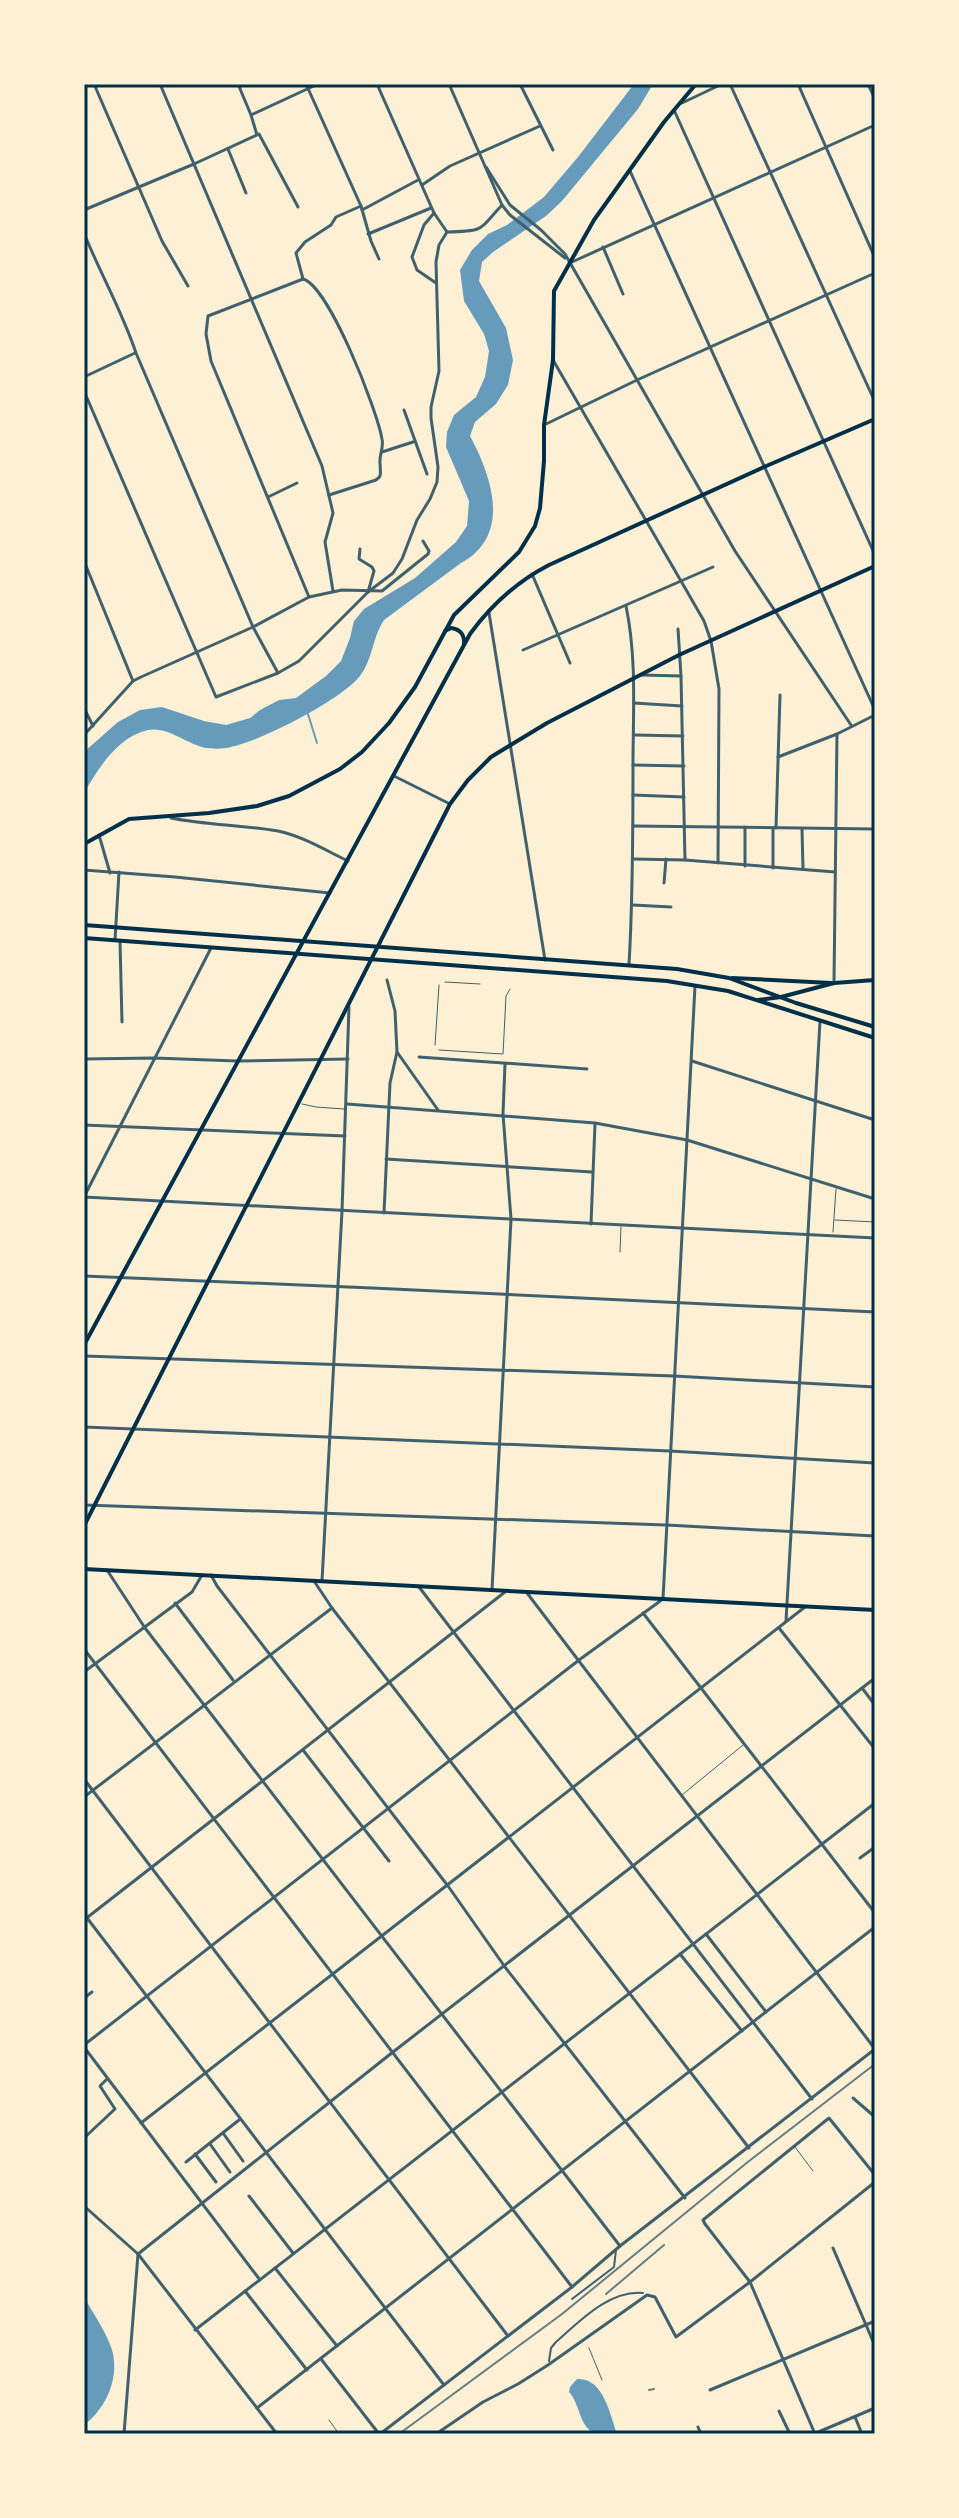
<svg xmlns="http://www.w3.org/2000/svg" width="959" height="2518" font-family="Quicksand,sans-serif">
<rect width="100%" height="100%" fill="#fdf0d5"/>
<!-- water -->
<g fill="#669bbc">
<path d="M634,84H653L638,109L562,201L546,216L493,252L482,262L479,281L506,328L513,360L508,385L496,404L475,422L470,436C492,477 512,535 461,563L384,620C372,638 373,659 360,676C341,700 261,741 231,747C224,749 214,749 207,748C187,745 169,726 148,730C118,736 98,769 84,793V752L118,722L140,710L162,707L204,721L226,725L250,718L260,710L279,700L296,698L326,676L341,661L350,638L354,621L364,609L415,578L456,542L467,526L469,501L446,447L447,432L454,415L476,397L485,377L489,351L484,334L464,301L460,270L472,250L488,234L507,225L544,197L578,157Z"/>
<path d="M84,2297C93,2313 105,2330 111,2347C121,2375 107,2408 84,2425Z"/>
<path d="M577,2379C603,2377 610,2414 617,2434C611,2434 602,2435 597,2434C579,2429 580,2403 569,2392L570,2387Z"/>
</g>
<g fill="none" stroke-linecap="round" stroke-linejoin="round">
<!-- stream -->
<path stroke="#669bbc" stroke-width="2" d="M308,714L317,743"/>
<!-- service -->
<g stroke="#3f606c" stroke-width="1">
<path d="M445,982L480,984"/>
<path d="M435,1045L439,985"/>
<path d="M439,1050L503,1054L506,996L510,989"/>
<path d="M302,1104L316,1107L344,1109"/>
<path d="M835,1220L875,1222"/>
<path d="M833,1232L836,1189"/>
<path d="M620,1252L621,1227"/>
<path d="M682,1795L743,1745"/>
<path d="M795,2147L813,2171"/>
<path d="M589,2348L602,2380"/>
<path d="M329,2420L339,2434"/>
</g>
<!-- pedestrian -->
<g stroke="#3f606c" stroke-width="2">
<path d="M572,2299L614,2267L616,2250"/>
<path d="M549,2361L551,2348L556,2342C580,2321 609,2290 643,2293"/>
</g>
<!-- minor -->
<g stroke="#3f606c" stroke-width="3">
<path d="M94,84L162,241L188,286"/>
<path d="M160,84L322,466L333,513L325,542L333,591"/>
<path d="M238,84L251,115"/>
<path d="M306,84L361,206L371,241L379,259"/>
<path d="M377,84L434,213L447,232"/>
<path d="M449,84L502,205L510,215L565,258"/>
<path d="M520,84L553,150"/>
<path d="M730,84L875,402"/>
<path d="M682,103L722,84"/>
<path d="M674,110L875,555"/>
<path d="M259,134L298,207"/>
<path d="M228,149L246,193"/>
<path d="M486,167L510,205L541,230L565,254L735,551L851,725"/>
<path d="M630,171L875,710"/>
<path d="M422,185L450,166L540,126"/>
<path d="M362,210L418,180"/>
<path d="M434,213L424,225L412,257L417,270L436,283"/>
<path d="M84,233C100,273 122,311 136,353L253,627L278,673"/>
<path d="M368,234L431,208"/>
<path d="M603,247L623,294"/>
<path d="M572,262L875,125"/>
<path d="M303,279L208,316L206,334L211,361L309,597"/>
<path d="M553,360L681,581L704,621L711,641L719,689L718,863"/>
<path d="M84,377L135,353"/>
<path d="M84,391L216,697L278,673L299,661L368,592L393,573L402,559L417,520L430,499L437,482L438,467L431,418V407L439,371L436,262L439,245L447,232C485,231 478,231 502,205"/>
<path d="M404,410L427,474"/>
<path d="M544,425L637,380L875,273"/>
<path d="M382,452L413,442"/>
<path d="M329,495L376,480C377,479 379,478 380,476C381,473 380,466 380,463C379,455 384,448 382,439C377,410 329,286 303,279L296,253L305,242L331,225L336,217L361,206"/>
<path d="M268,497L297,483"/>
<path d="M360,549L359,559L372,567L374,571L368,592"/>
<path d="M84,561L133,681"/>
<path d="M532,574L570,663"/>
<path d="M626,606C637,658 633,713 633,766C633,832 633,898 629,964"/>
<path d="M489,613L545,960"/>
<path d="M678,629L681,676L685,860"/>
<path d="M523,650L713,567"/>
<path d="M642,675L681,676"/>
<path d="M634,703L682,706"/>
<path d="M84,708L93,726"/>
<path d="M84,735L133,681L141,677L253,627L309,597L342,590L382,591L428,554L429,551L423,541"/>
<path d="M635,735L683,736"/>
<path d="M778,757L837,734L875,715"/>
<path d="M633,765L684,766"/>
<path d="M394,776L450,804"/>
<path d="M633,795L684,797"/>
<path d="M171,818C206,825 242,825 278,831C302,836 325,850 348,861"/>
<path d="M633,826L875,829"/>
<path d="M745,827V866"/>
<path d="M776,828L780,695"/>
<path d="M802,829L803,869"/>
<path d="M99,835L110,873"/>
<path d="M633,859L685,860L835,872"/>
<path d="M773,868V828"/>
<path d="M84,870L175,877L330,893"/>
<path d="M664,883L666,859"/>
<path d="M633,905L671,907"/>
<path d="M115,940L119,872"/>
<path d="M120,941L122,1022"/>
<path d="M387,980L395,1011L397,1052L438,1110"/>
<path d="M834,982L837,734"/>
<path d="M419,1057L587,1069"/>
<path d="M84,1059L154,1058L237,1061L348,1059"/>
<path d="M692,1061L875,1120"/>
<path d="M347,1104L595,1123L687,1140L875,1199"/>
<path d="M84,1125L345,1136"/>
<path d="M386,1159L592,1172"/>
<path d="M84,1197L875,1238"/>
<path d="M84,1197L211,948"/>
<path d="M384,1213L390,1083L397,1052"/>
<path d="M591,1224L595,1124"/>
<path d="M84,1276L372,1288L875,1312"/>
<path d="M84,1356L674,1376L875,1387"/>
<path d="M84,1427L670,1451L875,1463"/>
<path d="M84,1505L666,1525L875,1536"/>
<path d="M107,1570L145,1628L620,2246"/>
<path d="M211,1575L217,1586L448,1886L505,1967L685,2198"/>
<path d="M314,1581L332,1608L749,2148"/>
<path d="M322,1581L342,1211L349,1007"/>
<path d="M419,1587L812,2099"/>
<path d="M492,1590L511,1219L503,1114L505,1064"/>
<path d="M527,1593L875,2049"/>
<path d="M175,1603L233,1680"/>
<path d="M643,1613L875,1913"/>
<path d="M786,1621L820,1021"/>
<path d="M779,1628L875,1749"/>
<path d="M84,1649L572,2287"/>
<path d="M84,1672L192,1592L202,1575"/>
<path d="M862,1688L875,1705"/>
<path d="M303,1750L389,1861"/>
<path d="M84,1779L508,2336"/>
<path d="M84,1797L332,1608"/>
<path d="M860,1858L875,1847"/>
<path d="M84,1914L444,2385"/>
<path d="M84,1920L505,1592"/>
<path d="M706,1934L766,2012"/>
<path d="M680,1954L742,2031"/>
<path d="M84,1998L92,1992"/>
<path d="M84,2045L579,1660L663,1599L695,986"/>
<path d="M84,2047L260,2280"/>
<path d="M853,2098L875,2117"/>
<path d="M141,2123L805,1607"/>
<path d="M223,2133L243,2161"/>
<path d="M84,2138L115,2109L100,2086L107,2079"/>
<path d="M210,2144L230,2172"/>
<path d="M195,2154L216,2182"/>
<path d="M186,2162L239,2120"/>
<path d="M249,2196L293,2253"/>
<path d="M84,2206L138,2254L277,2434"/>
<path d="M833,2248L875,2346"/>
<path d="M138,2254L393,2052L875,1678"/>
<path d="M275,2268L337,2346"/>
<path d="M245,2291L307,2370"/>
<path d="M195,2330L875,1803"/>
<path d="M321,2359L379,2434"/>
<path d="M710,2390L875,2321"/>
<path d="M257,2408L875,1927"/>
<path d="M779,2411L790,2434"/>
<path d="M855,2417L862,2434"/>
<path d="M698,2427L701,2434"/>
<path d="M816,2433L875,2408"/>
<path d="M124,2434L138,2254"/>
<path d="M380,2434L572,2287L620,2246L875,2049"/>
<path d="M436,2434L483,2402L518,2384L548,2365L647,2295L655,2297L676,2337L750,2282L875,2182"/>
<path d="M815,2434L750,2282L705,2224L703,2220L829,2118L875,2175"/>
</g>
<!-- tertiary -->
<g stroke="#3f606c" stroke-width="3">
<path d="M798,84L875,258"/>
<path d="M868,84L875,99"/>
<path d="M84,210L194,164L257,135L251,115L318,84"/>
</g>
<!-- secondary -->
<g stroke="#003049" stroke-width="4">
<path d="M84,844L129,819L209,813L257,806L289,796L340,769L362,752L389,723L415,687L454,615L519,552L535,526L540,508L544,461V425L553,360L554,291L594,220L664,122L696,84"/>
<path d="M84,1569L875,1610"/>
</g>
<!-- primary -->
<g stroke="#003049" stroke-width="4">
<path d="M445,631L451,628C460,629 465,635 464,644"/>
<path d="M84,925L677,969L729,978L796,1003L875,1027"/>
<path d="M84,938L667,981L728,991L875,1038"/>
<path d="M732,978L831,983"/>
<path d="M758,1000L781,997L834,983L875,980"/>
<path d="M84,1345L470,634C492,604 516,582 549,565L764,467L875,419"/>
<path d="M84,1526L450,804L468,780L491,757L547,723L679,655L875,566"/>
</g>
<!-- rail -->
<g stroke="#657d81" stroke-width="2">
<path d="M606,2294L664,2245"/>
<path d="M649,2390L654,2389"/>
<path d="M399,2434L562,2314L749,2161L875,2064"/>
</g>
</g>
<!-- border -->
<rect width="959" height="2518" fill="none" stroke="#fdf0d5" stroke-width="172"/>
<rect x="86" y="86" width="787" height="2346" fill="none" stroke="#003049" stroke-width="3"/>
</svg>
